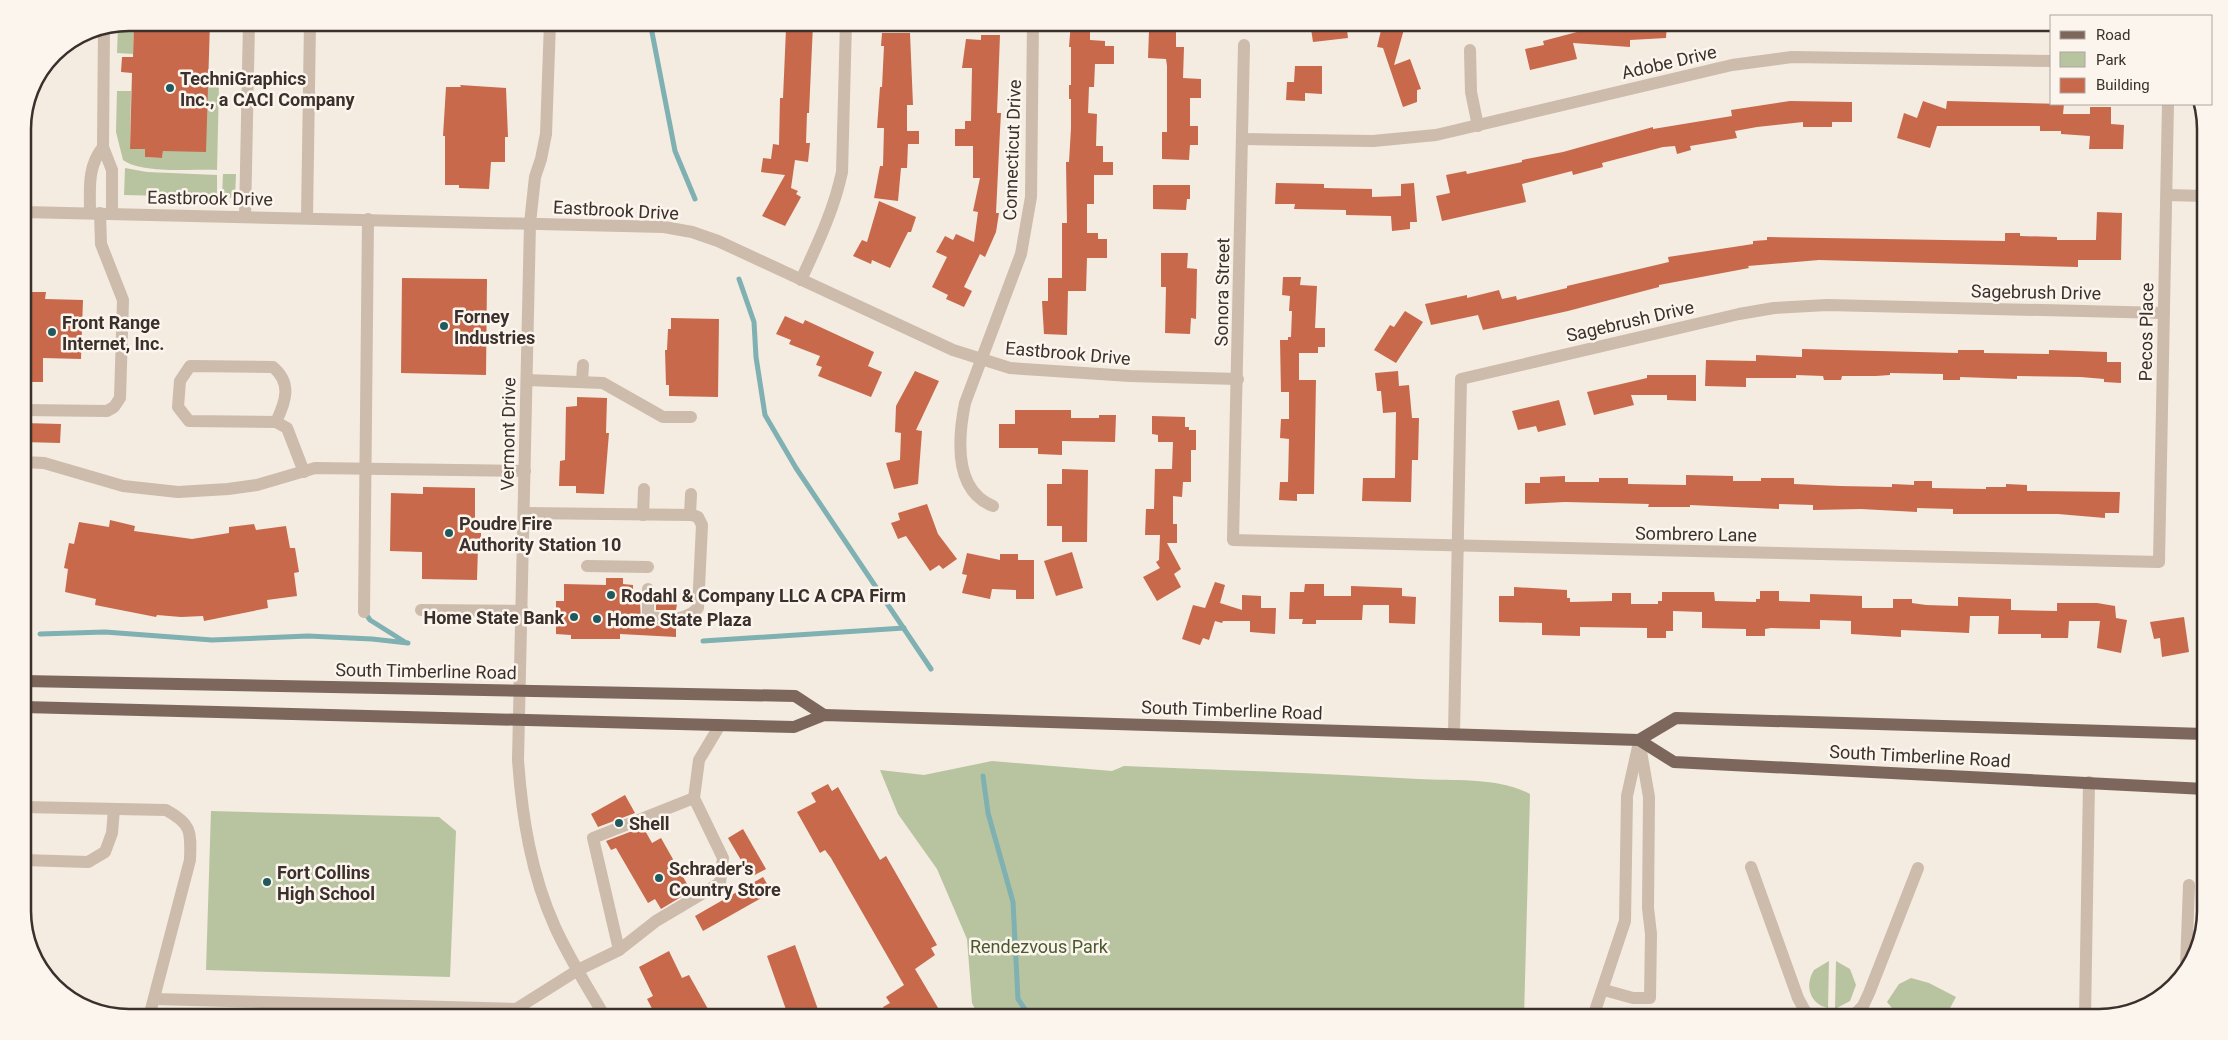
<svg xmlns="http://www.w3.org/2000/svg" width="2228" height="1040" font-family="Roboto,sans-serif">
<rect width="100%" height="100%" fill="#f4ebe1"/>
<!-- green -->
<g fill="#b8c4a0">
<path d="M134,23L133,54L117,53L118,25Z"/>
<path d="M219,84L217,170C193,169 142,174 123,160L116,132L117,91H131L130,149H145V157L162,158L163,151L208,85Z"/>
<path d="M125,168L147,172L217,175V197L124,195Z"/>
<path d="M223,174H236L235,198L222,197Z"/>
<path d="M992,761L1112,771L1124,766C1222,770 1320,773 1418,779C1453,781 1498,777 1530,794L1524,1017H979L972,1003L967,939L937,869L898,814L880,770L924,775Z"/>
<path d="M211,811L439,817L456,831L450,977L206,970Z"/>
<path d="M1829,961L1828,1008C1810,1004 1804,986 1814,970Z"/>
<path d="M1836,961L1850,969L1856,985L1850,1001L1835,1009Z"/>
<path d="M1911,978L1929,983L1956,997L1950,1008L1963,1017H1893L1896,1013L1887,1002L1899,984Z"/>
</g>
<g fill="none" stroke-linecap="round" stroke-linejoin="round">
<!-- stream -->
<g stroke="#7fb0b2" stroke-width="5">
<path d="M650,22L675,151L695,199"/>
<path d="M739,279L754,322L756,357L765,415L796,468L931,669"/>
<path d="M366,614L370,620L405,642"/>
<path d="M40,634L105,632L212,640L308,636L372,639L408,643"/>
<path d="M703,641L904,628"/>
<path d="M983,776L988,813L1013,902L1018,999L1030,1017"/>
</g>
</g>
<!-- building -->
<g fill="#c8694b">
<path d="M134,22H210L206,152L163,151L162,158L145,157V149H130L132,73L121,72L122,57H133Z"/>
<path d="M1071,22H1090V40L1105,41V46H1114V64H1095L1094,87H1089L1088,113L1097,114L1096,146H1103V162H1113V175H1094V204H1087V233H1098V239H1107V258H1087L1086,291H1068L1067,335L1044,334L1042,301H1048V278H1062V223H1067L1066,162H1069L1071,128V99H1069V85H1071V47H1069Z"/>
<path d="M1310,22H1346L1348,38L1313,42Z"/>
<path d="M1383,22H1406L1394,65L1410,59L1421,89L1417,90V102L1403,107L1383,48L1377,47Z"/>
<path d="M1592,22H1667L1666,38L1630,40V47L1573,43L1577,59L1530,70L1525,49L1544,45L1543,41L1592,28Z"/>
<path d="M795,24H813L809,113H807L806,143H810L808,162L795,160L791,188L798,191L796,194L801,197L785,226L762,216L785,175L761,172L763,158L771,159L773,144L779,145L780,98H783L786,29L795,30Z"/>
<path d="M1149,31L1176,32V47H1184L1183,78L1201,79V98H1190V126H1198V145H1190L1189,160L1162,159V132H1167V66L1166,59L1148,58Z"/>
<path d="M882,33H910L913,105H907V131H919V144H908L907,168H901L898,201L874,198L880,166H883L884,128H877L880,87H882L884,46H881Z"/>
<path d="M981,35H1000L997,113H1001L1000,130L996,213H999L996,232L985,257L980,254L964,287L972,291L964,307L946,299L948,295L932,287L947,257L936,252L945,236L953,240L956,234L974,242L978,212L973,211L980,178H973V146H955V129H965V121H971L972,68H962L966,39L981,40Z"/>
<path d="M1295,66H1322V94L1305,93V101L1286,100L1287,82H1294Z"/>
<path d="M460,85L506,88L508,137H505V162H491L489,189L459,188V185H445V136H443L446,87H461Z"/>
<path d="M1790,101L1852,102V122H1832V127H1803V122L1757,127L1735,131L1737,138L1690,146L1691,150L1677,154L1675,146L1663,147L1602,163L1603,167L1573,175L1572,171L1522,184L1526,202L1442,221L1436,196L1450,193L1446,175L1466,171L1467,174L1522,162V160L1563,152L1653,127V129L1732,116L1731,110Z"/>
<path d="M1923,101L1946,109L1947,101L2064,104L2063,114H2090V107H2111V124L2124,125L2123,149H2089L2090,136L2061,134V131H2040V126H1937L1930,148L1897,138L1904,113L1917,118Z"/>
<path d="M1276,183L1324,184V188L1372,189V197L1401,196V184L1414,183L1417,222H1410V229L1392,231L1391,216L1346,215V210L1294,209L1295,204H1275Z"/>
<path d="M1153,185H1190V199H1187L1186,210L1153,209Z"/>
<path d="M879,201L916,217L911,232H908L890,268L872,260L871,264L853,256L862,240L867,242Z"/>
<path d="M2097,212L2122,213L2121,260H2078V267L1819,260L1748,266L1749,268L1659,285V287L1568,311L1483,330L1478,315L1431,325L1425,304L1467,295V298L1499,290L1502,299L1516,296L1517,300L1567,288V286L1669,262L1668,257L1753,244V241L1767,240V237L2005,241V233H2020V236L2057,237V240H2096Z"/>
<path d="M1161,253H1188L1187,268L1197,269L1196,319L1191,318L1190,334L1165,333L1166,287H1161Z"/>
<path d="M1283,277H1301L1300,285L1317,286L1315,328H1325V347H1318V353H1299V380H1316L1314,494H1297V501L1279,500L1280,482H1288L1289,439L1280,438L1281,419H1289V392H1281L1280,340H1288V337H1291L1292,311H1289L1290,296L1282,295Z"/>
<path d="M402,278L487,279L486,375L401,373Z"/>
<path d="M25,292H46L45,299L83,300L81,359L43,358V382H28V376H23V306Z"/>
<path d="M1405,311L1423,322L1396,363L1374,350L1390,325L1394,327Z"/>
<path d="M785,316L803,324L805,320L874,352L868,366L882,372L871,397L818,376L822,367L816,365L820,356L789,344L791,340L776,334Z"/>
<path d="M671,318L719,319L718,397L669,396V385H666L665,350H667L668,329H671Z"/>
<path d="M1802,349L1958,353V350H1984V353L2049,354V350L2107,352V362H2121V383L2104,382V379L2081,377L2017,376V379L1960,377V380H1943V374L1890,373V375L1876,376H1842L1841,380H1824L1823,376L1796,375V378H1746V387L1705,386L1706,360L1756,361V355L1802,357Z"/>
<path d="M915,371L939,381L916,430L922,431L918,484L894,489L886,463L900,460L901,433L895,432L896,406Z"/>
<path d="M1398,371L1399,386L1409,385L1412,418H1419L1418,460H1412L1411,502L1362,501L1363,478H1395L1396,412L1383,413L1381,391H1377L1375,373Z"/>
<path d="M1647,375H1696V401L1667,400V395H1631L1634,405L1594,415L1587,392L1647,378Z"/>
<path d="M577,397L607,398L606,433H609L604,494L576,493V486H559L560,461L565,460L566,407L577,406Z"/>
<path d="M1559,400L1566,425L1538,432L1536,426L1518,430L1512,411Z"/>
<path d="M1015,410H1071V418H1099V415H1116L1115,442L1062,441V455L1038,454V448H999V424H1015Z"/>
<path d="M1152,416L1185,417V427H1189V430H1196V450H1191V482H1183L1182,497L1173,496V524H1177V543H1167L1181,569L1174,574L1181,587L1157,601L1143,577L1160,568L1156,562L1159,560L1160,535H1145L1146,509H1154L1155,469H1172L1173,442H1158V435L1152,434Z"/>
<path d="M23,423L61,424L60,443L23,442Z"/>
<path d="M1062,469L1088,470L1087,542H1062V526H1047V484H1062Z"/>
<path d="M1686,475L1733,476V481H1761V478H1794V484L1840,486L1892,487V484L1914,485V481H1932V488L1986,489V487H2006V484L2027,485V491L2120,492L2119,513H2105V518L2058,514H1953V509L1917,508V512L1861,509L1813,510V505L1779,504V509L1690,505V507H1648L1649,504L1565,502L1525,504V483H1540V477L1565,476V482H1599V478H1628V484L1686,485Z"/>
<path d="M423,487L475,488V533H481V546H478L477,580L422,579V552L390,551L391,493L423,494Z"/>
<path d="M927,504L938,534L957,559L943,569L939,565L930,571L906,536L898,539L891,523L900,520L898,513Z"/>
<path d="M110,520L135,526L134,531L192,539L229,533V527L254,524L256,530L286,526L290,548H295L299,572L294,573L297,596L267,600L268,608L204,621L203,616L181,617L157,615L156,617L95,605L96,599L65,592L68,569L64,568L69,543L74,544L79,522L109,527Z"/>
<path d="M1072,552L1083,588L1056,596L1044,561Z"/>
<path d="M967,553L1000,560V554H1018V560H1034V599H1016V590L992,589L990,599L962,593L967,575L962,574Z"/>
<path d="M606,578H623V584L633,585V603H640L641,621L649,625L676,627V637L620,634V639H571V635L556,634V601H564V584L606,585Z"/>
<path d="M1215,582L1225,585L1220,603L1242,610V595L1261,596V608H1276L1275,634L1250,632V621H1223L1222,623L1215,621L1209,640L1203,638L1200,645L1182,639L1193,605L1205,608Z"/>
<path d="M1305,584H1324V596H1351V586L1402,588V596L1416,597L1415,624L1389,623V605H1363L1362,620H1316V624H1302L1303,619H1289L1290,592H1304Z"/>
<path d="M1514,587L1567,590V598H1570V602L1612,601V593H1631V604H1658V601H1662V592H1714L1715,601L1756,602V599H1760V591H1779V601L1810,602V594L1862,596V608H1893V599H1912V603L1926,605L1958,606V597L2011,599V610L2057,611V603H2097L2115,606L2116,618L2127,620L2121,653L2097,648L2100,621H2069L2068,638H2041V634H1998L1999,616H1970L1969,633L1901,630V637L1851,634V621L1820,620V629L1771,628L1765,629V636H1746V629L1702,628V612L1673,611V631H1666V638H1647V628L1580,627V636L1542,635V623L1499,622V596H1514Z"/>
<path d="M656,603L677,604L676,610H656Z"/>
<path d="M2184,617L2189,652L2162,657L2160,638L2154,639L2150,622Z"/>
<path d="M828,784L832,791L838,787L880,860L886,856L937,945L931,948L935,955L915,969L944,1018H889L883,1007L890,1003L886,997L904,985L831,858L825,850L820,853L797,812L816,802L811,793Z"/>
<path d="M625,795L635,813L598,827L591,814Z"/>
<path d="M643,827L652,843L661,838L691,891L661,909L655,899L648,903L616,848L611,850L606,841Z"/>
<path d="M743,829L766,869L751,877L728,838Z"/>
<path d="M763,877L772,892L703,931L695,916Z"/>
<path d="M795,945L821,1018H789L767,956Z"/>
<path d="M669,951L682,978L689,975L713,1018H657L647,999L653,996L639,967Z"/>
</g>
<g fill="none" stroke-linecap="round" stroke-linejoin="round">
<!-- minor -->
<g stroke="#cdbbac" stroke-width="12">
<path d="M550,22L546,134L541,159L535,177L530,223L518,760C522,817 531,874 555,927C569,958 588,988 605,1017"/>
<path d="M104,27L103,147L112,170V213"/>
<path d="M1244,45L1233,540L2159,562L2168,104"/>
<path d="M1470,50L1471,92L1478,126"/>
<path d="M1242,139L1373,141L1436,135L1732,65L1792,57L2052,61"/>
<path d="M2167,195L2205,196"/>
<path d="M23,212L664,227L692,232L718,241L953,350L1010,368L1130,376L1238,379"/>
<path d="M90,213C90,189 87,167 103,147"/>
<path d="M245,217L249,22"/>
<path d="M307,218L310,22"/>
<path d="M801,280C817,245 834,210 842,172L846,22"/>
<path d="M527,380L603,383L663,417H691"/>
<path d="M582,382L583,365"/>
<path d="M23,410L107,411L114,407L120,398L123,300L101,244L100,213"/>
<path d="M276,422C286,401 292,383 273,367L190,366L180,381L178,407L189,421L276,422L287,428L304,472"/>
<path d="M23,462L44,463L123,486L178,492L228,489L257,485L315,468L525,471"/>
<path d="M993,506C953,490 958,438 965,403L1021,254L1031,197L1033,22"/>
<path d="M524,513L692,515L698,517L702,525L698,608C686,621 666,620 650,617L648,616V589"/>
<path d="M643,515L644,489"/>
<path d="M690,515L691,494"/>
<path d="M587,566L648,567"/>
<path d="M421,610L523,611"/>
<path d="M364,612L368,219"/>
<path d="M1454,734L1461,379L1739,314L1774,308L1827,305L2164,313"/>
<path d="M23,807L166,810C192,824 191,832 190,860L149,1017"/>
<path d="M23,860L88,862L105,852L112,833L114,809"/>
<path d="M1751,867L1798,998L1805,1011L1813,1017"/>
<path d="M619,950L656,921L720,883L723,858L694,798L699,760L720,725"/>
<path d="M2186,966L2189,885"/>
<path d="M1604,990L1633,998H1650L1651,934L1648,908L1649,797L1639,740"/>
<path d="M154,999L516,1009L578,970L619,950L593,838L694,798"/>
<path d="M2085,1015L2106,1016"/>
<path d="M369,1017V1005"/>
<path d="M1593,1017L1625,921L1627,796L1638,747"/>
<path d="M1852,1017L1863,1006L1869,993L1918,868"/>
<path d="M2085,1017L2089,782"/>
</g>
<!-- major -->
<g stroke="#7d675c" stroke-width="12">
<path d="M23,681L795,696L824,715"/>
<path d="M23,707L794,727L824,715L1639,740L1674,762L2205,789"/>
<path d="M1639,740L1676,718L2205,734"/>
</g>
</g>
<!-- markers -->
<g fill="#1f5a5e" stroke="#fbf5ee" stroke-width="2">
<circle cx="170" cy="88" r="5"/>
<circle cx="444" cy="326" r="5"/>
<circle cx="52" cy="332" r="5"/>
<circle cx="449" cy="533" r="5"/>
<circle cx="611" cy="595" r="5"/>
<circle cx="574" cy="617" r="5"/>
<circle cx="597" cy="619" r="5"/>
<circle cx="619" cy="823" r="5"/>
<circle cx="659" cy="878" r="5"/>
<circle cx="267" cy="882" r="5"/>
</g>
<g text-anchor="middle" dominant-baseline="central" stroke-width="5" stroke-linejoin="round" paint-order="stroke">
<!-- street labels -->
<g font-size="18" fill="#3b302b" stroke="#fbf5ee">
<text transform="translate(1669 62) rotate(-13)">Adobe Drive</text>
<text transform="translate(1012 150) rotate(-88)">Connecticut Drive</text>
<text transform="translate(210 198) rotate(1)">Eastbrook Drive</text>
<text transform="translate(616 210) rotate(3)">Eastbrook Drive</text>
<text transform="translate(1222 292) rotate(-89)">Sonora Street</text>
<text transform="translate(2036 292) rotate(1)">Sagebrush Drive</text>
<text transform="translate(1630 321) rotate(-13)">Sagebrush Drive</text>
<text transform="translate(2146 332) rotate(-89)">Pecos Place</text>
<text transform="translate(1068 353) rotate(5)">Eastbrook Drive</text>
<text transform="translate(508 434) rotate(-89)">Vermont Drive</text>
<text transform="translate(1696 534) rotate(1)">Sombrero Lane</text>
<text transform="translate(426 671) rotate(1)">South Timberline Road</text>
<text transform="translate(1232 710) rotate(2)">South Timberline Road</text>
<text transform="translate(1920 756) rotate(3)">South Timberline Road</text>
</g>
<!-- poi labels -->
<g font-size="18" font-weight="bold" fill="#3b302b" stroke="#fbf5ee" text-anchor="start">
<text x="180" y="78">TechniGraphics<tspan x="180" dy="21">Inc., a CACI Company</tspan></text>
<text x="454" y="316">Forney<tspan x="454" dy="21">Industries</tspan></text>
<text x="62" y="322">Front Range<tspan x="62" dy="21">Internet, Inc.</tspan></text>
<text x="459" y="523">Poudre Fire<tspan x="459" dy="21">Authority Station 10</tspan></text>
<text x="621" y="595">Rodahl &amp; Company LLC A CPA Firm</text>
<text x="564" y="617" text-anchor="end">Home State Bank</text>
<text x="607" y="619">Home State Plaza</text>
<text x="629" y="823">Shell</text>
<text x="669" y="868">Schrader's<tspan x="669" dy="21">Country Store</tspan></text>
<text x="277" y="872">Fort Collins<tspan x="277" dy="21">High School</tspan></text>
</g>
<!-- park labels -->
<g font-size="18" fill="#4a5a2e" stroke="#fbf5ee">
<text x="1039" y="946">Rendezvous Park</text>
</g>
</g>
<!-- crop -->
<path d="M0 0H2228V1040H0ZM129 31H2099A98 98 0 0 1 2197 129V911A98 98 0 0 1 2099 1009H129A98 98 0 0 1 31 911V129A98 98 0 0 1 129 31Z" fill="#fbf5ee" fill-rule="evenodd"/>
<path fill="none" stroke="#3b302b" stroke-width="2.5" d="M129 31H2099A98 98 0 0 1 2197 129V911A98 98 0 0 1 2099 1009H129A98 98 0 0 1 31 911V129A98 98 0 0 1 129 31Z"/>
<!-- legend -->
<rect x="2050" y="15" width="162" height="90" fill="#fbf5ee" stroke="#aea6a0"/>
<rect x="2060" y="31" width="25" height="8" fill="#7d675c" stroke="#aea6a0"/>
<text x="2096" y="40" font-size="15" fill="#3b302b">Road</text>
<rect x="2060" y="52" width="25" height="15" fill="#b8c4a0" stroke="#aea6a0"/>
<text x="2096" y="65" font-size="15" fill="#3b302b">Park</text>
<rect x="2060" y="78" width="25" height="15" fill="#c8694b" stroke="#aea6a0"/>
<text x="2096" y="90" font-size="15" fill="#3b302b">Building</text>
</svg>
